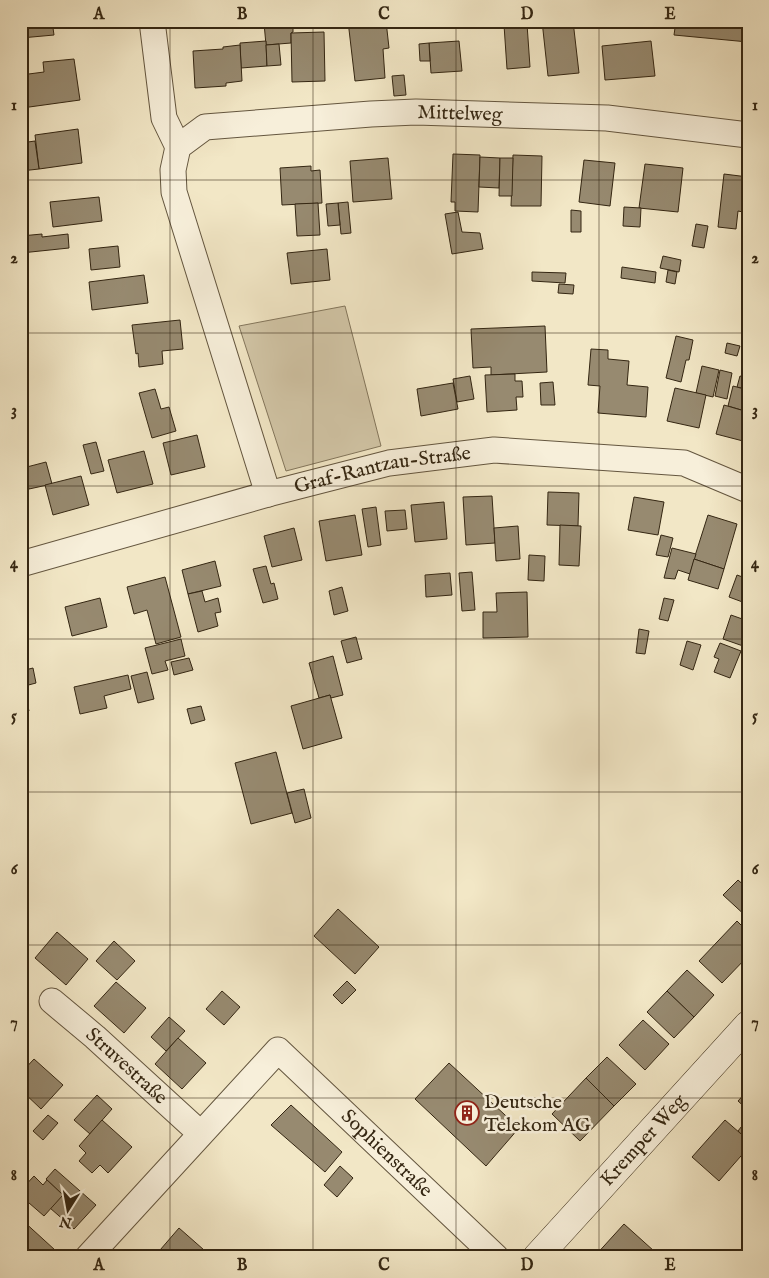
<svg xmlns="http://www.w3.org/2000/svg" width="769" height="1278" font-family="'IM FELL English',serif">
<rect width="100%" height="100%" fill="#f2e7c6"/>
<filter id="stains"><feTurbulence type="fractalNoise" baseFrequency=".004" numOctaves="4"/><feColorMatrix values="0 0 0 0 .2 0 0 0 0 .09 0 0 0 0 .02 0 0 0 .5 -.17"/></filter>
<radialGradient id="worn" r=".72"><stop offset=".6" stop-color="#630" stop-opacity="0"/><stop offset="1" stop-color="#630" stop-opacity=".3"/></radialGradient>
<!-- green -->
<path fill="#d2c6a7" stroke="#83765c" d="M345,306L381,446L286,471L239,326Z"/>
<!-- building -->
<g fill="#978a70" stroke="#342612">
<path d="M21,21H52L54,35L21,38Z"/>
<path d="M185,21H217L185,24Z"/>
<path d="M276,21H293V32L291,33V43L266,45L264,23Z"/>
<path d="M348,21H386L389,48L383,49L385,78L355,81Z"/>
<path d="M542,21H573L579,73L548,76Z"/>
<path d="M676,21H748V42L674,35Z"/>
<path d="M527,24L530,67L507,69L504,25Z"/>
<path d="M324,32L325,81L292,82L291,33Z"/>
<path d="M266,41L267,66L241,68L240,43Z"/>
<path d="M459,41L462,71L431,73L429,43Z"/>
<path d="M651,41L655,76L605,80L602,46Z"/>
<path d="M429,43L430,61H420L419,44Z"/>
<path d="M279,44L281,65L267,66L266,45Z"/>
<path d="M240,45L242,81L226,83V86L195,88L193,51L223,49V47Z"/>
<path d="M74,59L80,100L22,108L21,75L44,72L43,62Z"/>
<path d="M404,75L406,95L394,96L392,76Z"/>
<path d="M78,129L82,163L39,169L35,135Z"/>
<path d="M35,141L39,169L21,171V143Z"/>
<path d="M453,154L480,155L478,212L455,211V202H451Z"/>
<path d="M513,155L542,156L541,206H511Z"/>
<path d="M480,157L500,158L499,188L479,187Z"/>
<path d="M388,158L392,199L353,202L350,161Z"/>
<path d="M500,158H513L512,196H499Z"/>
<path d="M584,160L615,163L610,206L579,202Z"/>
<path d="M645,164L683,168L678,212L639,208Z"/>
<path d="M311,166V171L320,170L322,203L282,205L280,168Z"/>
<path d="M724,174L748,177V213L738,211L736,229L718,227Z"/>
<path d="M99,197L102,221L53,227L50,202Z"/>
<path d="M348,202L351,233L341,234L338,203Z"/>
<path d="M318,203L320,235L297,236L295,204Z"/>
<path d="M338,203L340,225L328,226L326,204Z"/>
<path d="M624,207L641,208L640,227L623,226Z"/>
<path d="M571,210L581,211V232H571Z"/>
<path d="M458,212L462,232L480,233L483,249L452,254L445,214Z"/>
<path d="M696,224L708,226L704,248L692,246Z"/>
<path d="M42,234V237L68,234L69,248L21,253V236Z"/>
<path d="M118,246L120,267L91,270L89,249Z"/>
<path d="M327,249L330,280L291,284L287,253Z"/>
<path d="M663,256L681,260L679,272L660,268Z"/>
<path d="M622,267L656,272L655,283L621,278Z"/>
<path d="M668,270L677,272L675,284L666,282Z"/>
<path d="M532,272L566,273L565,283L532,281Z"/>
<path d="M144,275L148,303L92,310L89,282Z"/>
<path d="M559,284L574,285L573,294L558,293Z"/>
<path d="M180,320L183,349L162,351L163,364L139,367L138,353L136,354L132,325Z"/>
<path d="M545,326L547,372L491,375V367L473,368L471,329Z"/>
<path d="M676,336L693,340L689,360H686L681,382L666,378Z"/>
<path d="M727,343L740,346L737,356L725,353Z"/>
<path d="M591,349L608,350V359L629,361L627,385L648,387L646,417L598,413L600,386L588,385Z"/>
<path d="M702,366L719,370L713,397L696,393Z"/>
<path d="M720,370L732,373L727,399L715,396Z"/>
<path d="M515,374V381H522L523,397H516L517,410L487,412L485,375Z"/>
<path d="M470,376L474,399L457,402L453,379Z"/>
<path d="M740,376L748,378V390L737,387Z"/>
<path d="M553,382L555,405H541L540,383Z"/>
<path d="M453,383L458,409L421,416L417,389Z"/>
<path d="M733,386L748,390V412L728,406Z"/>
<path d="M675,388L706,395L699,428L667,421Z"/>
<path d="M155,389L161,409L169,407L176,431L152,438L139,393Z"/>
<path d="M724,405L748,412V424L743,441L716,434Z"/>
<path d="M197,435L205,467L171,475L163,443Z"/>
<path d="M96,442L104,471L91,474L83,445Z"/>
<path d="M144,451L153,484L117,493L108,460Z"/>
<path d="M46,462L52,484L29,489L23,468Z"/>
<path d="M81,476L89,505L53,515L45,485Z"/>
<path d="M548,492L579,493L578,526L547,525Z"/>
<path d="M492,496L495,543L466,545L463,497Z"/>
<path d="M634,497L664,502L658,535L628,530Z"/>
<path d="M444,502L447,539L415,542L411,505Z"/>
<path d="M376,507L381,545L368,547L362,509Z"/>
<path d="M405,510L407,529L387,531L385,511Z"/>
<path d="M355,515L362,555L326,561L319,521Z"/>
<path d="M708,515L737,524L724,569L694,559Z"/>
<path d="M560,525L581,526L579,566L559,565Z"/>
<path d="M518,526L520,559L496,561L494,528Z"/>
<path d="M294,528L302,560L272,567L264,536Z"/>
<path d="M661,535L673,538L668,557L656,555Z"/>
<path d="M672,548L696,554L690,574L678,570L675,579L664,578Z"/>
<path d="M529,555L545,556L544,581L528,580Z"/>
<path d="M694,559L724,569L718,589L688,580Z"/>
<path d="M215,561L221,586L188,594L182,570Z"/>
<path d="M266,566L271,584L274,583L278,599L263,603L253,569Z"/>
<path d="M472,572L475,610L462,611L459,573Z"/>
<path d="M450,573L452,595L426,597L425,575Z"/>
<path d="M737,575L748,579V604L729,597Z"/>
<path d="M165,577L181,637L156,644L147,610L134,614L127,587Z"/>
<path d="M342,587L348,611L334,615L329,591Z"/>
<path d="M202,591L205,602L218,598L221,612L215,613L218,626L198,632L188,594Z"/>
<path d="M527,592L528,637L483,638V612H497L496,593Z"/>
<path d="M100,598L107,627L72,636L65,607Z"/>
<path d="M664,598L674,600L668,621L659,619Z"/>
<path d="M731,615L748,621V641L746,647L723,639Z"/>
<path d="M639,629L649,631L645,654L636,653Z"/>
<path d="M356,637L362,659L347,663L341,641Z"/>
<path d="M181,639L185,656L165,661L168,670L152,674L145,648Z"/>
<path d="M687,641L701,645L693,670L680,665Z"/>
<path d="M720,643L741,651L730,678L714,672L719,659L714,657Z"/>
<path d="M333,656L343,695L331,698L330,695L319,698L309,663Z"/>
<path d="M189,658L193,670L174,675L171,662Z"/>
<path d="M33,668L36,683L21,687V671Z"/>
<path d="M147,672L154,699L138,703L131,676Z"/>
<path d="M128,675L131,689L104,696L107,708L80,714L74,687Z"/>
<path d="M23,687L29,711L21,713V688Z"/>
<path d="M330,695L342,738L303,749L291,706Z"/>
<path d="M201,706L205,720L191,724L187,709Z"/>
<path d="M276,752L292,813L251,824L235,763Z"/>
<path d="M304,789L311,818L295,823L287,793Z"/>
<path d="M738,880L748,889V918L723,895Z"/>
<path d="M338,909L379,947L355,974L314,936Z"/>
<path d="M737,921L748,932V956L722,983L699,961Z"/>
<path d="M57,932L88,959L66,985L35,958Z"/>
<path d="M114,941L135,961L117,980L96,961Z"/>
<path d="M687,970L714,995L694,1017L667,991Z"/>
<path d="M347,981L356,990L342,1004L333,995Z"/>
<path d="M116,982L146,1008L124,1033L94,1006Z"/>
<path d="M222,991L240,1007L224,1025L206,1009Z"/>
<path d="M667,991L694,1017L674,1038L647,1012Z"/>
<path d="M169,1017L185,1031L166,1051L151,1037Z"/>
<path d="M643,1020L669,1044L645,1070L619,1045Z"/>
<path d="M178,1038L206,1063L182,1089L155,1064Z"/>
<path d="M607,1057L636,1084L614,1106L586,1078Z"/>
<path d="M34,1059L63,1085L41,1109L21,1090V1073Z"/>
<path d="M449,1063L519,1128L486,1166L415,1099Z"/>
<path d="M586,1078L614,1106L580,1141L552,1114Z"/>
<path d="M748,1090V1110L738,1101Z"/>
<path d="M97,1095L112,1109L90,1134L74,1120Z"/>
<path d="M291,1105L342,1152L325,1172L271,1125Z"/>
<path d="M48,1115L58,1123L43,1140L33,1131Z"/>
<path d="M102,1120L132,1147L108,1173L100,1165L92,1173L79,1161L86,1153L79,1146Z"/>
<path d="M725,1120L748,1140V1148L719,1181L692,1157Z"/>
<path d="M745,1122L748,1125V1140L738,1131Z"/>
<path d="M340,1166L353,1178L337,1197L324,1185Z"/>
<path d="M55,1169L96,1205L74,1229L50,1208L63,1195L46,1179Z"/>
<path d="M34,1176L43,1185L47,1180L63,1195L44,1216L21,1196V1190Z"/>
<path d="M21,1219L55,1250L49,1257H21Z"/>
<path d="M624,1224L654,1251L648,1257H594Z"/>
<path d="M179,1228L212,1257H154Z"/>
</g>
<g fill="none" stroke-linecap="round" stroke-linejoin="round">
<!-- street casing -->
<g stroke="#64563f" stroke-width="27">
<g id="street">
<path d="M152,21L164,118L178,147"/>
<path id="s1" d="M268,494L174,192L173,170L178,147L205,127L371,114L416,112L607,118L748,135"/>
<path id="s2" d="M21,564L268,494L389,463L494,450L684,463L748,490"/>
<path id="s3" d="M52,1001L95,1037L200,1133"/>
<path id="s4" d="M88,1257L278,1050L496,1257"/>
</g>
</g>
<!-- secondary casing -->
<g stroke="#342612" stroke-width="29">
<g id="secondary">
<path id="s5" d="M537,1257L748,1025"/>
</g>
</g>
<!-- street -->
<use href="#street" stroke="#f7efda" stroke-width="25"/>
<!-- secondary -->
<use href="#secondary" stroke="#f7efda" stroke-width="28"/>
</g>
<!-- grid -->
<path fill="none" stroke="#342612" stroke-width="1" stroke-opacity="0.55" d="M170,21V1257M313,21V1257M456,21V1257M599,21V1257M21,180H748M21,333H748M21,486H748M21,639H748M21,792H748M21,945H748M21,1098H748"/>
<!-- icons -->
<defs>
<g id="building-ring" transform="scale(1.25)"><circle r="9.5" fill="#f7efda" stroke="#8f2418" stroke-width="1.5"/><path d="M-4-6H4V6H1V3H-1V6H-4ZM-2.5-4.3h1.7v1.8h-1.7ZM.8-4.3h1.7v1.8H.8ZM-2.5-1h1.7V.8h-1.7ZM.8-1h1.7V.8H.8Z" fill="#8f2418"/></g>
</defs>
<g fill-rule="evenodd">
<use href="#building-ring" x="467" y="1113"/>
</g>
<g text-anchor="middle" dominant-baseline="central" stroke-width="5" stroke-linejoin="round" paint-order="stroke">
<!-- street labels -->
<g font-size="20" fill="#342612" stroke="#f7efda">
<text stroke="none"><textPath href="#s1" startOffset="651">Mittelweg</textPath></text>
<text stroke="none"><textPath href="#s2" startOffset="374">Graf-Rantzau-Straße</textPath></text>
<text stroke="none"><textPath href="#s3" startOffset="99">Struvestraße</textPath></text>
<text stroke="none"><textPath href="#s5" startOffset="158">Kremper Weg</textPath></text>
<text stroke="none"><textPath href="#s4" startOffset="431">Sophienstraße</textPath></text>
</g>
<!-- poi labels -->
<g font-size="20" fill="#342612" stroke="#f7efda" text-anchor="start">
<text x="484" y="1102">Deutsche<tspan x="484" dy="23">Telekom AG</tspan></text>
</g>
</g>
<!-- margin -->
<rect width="769" height="1278" fill="none" stroke="#f2e7c6" stroke-width="55"/>
<!-- north arrow -->
<g transform="translate(68 1210) rotate(191)" stroke="#f7efda" stroke-width="4" paint-order="stroke">
<path d="M0-4L9 19L0 12L-9 19Z" fill="#342612"/>
<text y="-8" font-size="14" font-weight="bold" text-anchor="middle" fill="#342612">N</text>
</g>
<rect x="28" y="28" width="714" height="1222" fill="none" stroke="#342612" stroke-width="2"/>
<g font-size="16" text-anchor="middle" font-weight="bold" fill="#342612">
<text x="99" y="19">A</text>
<text x="242" y="19">B</text>
<text x="384" y="19">C</text>
<text x="527" y="19">D</text>
<text x="670" y="19">E</text>
<text x="14" y="110">1</text>
<text x="755" y="110">1</text>
<text x="14" y="263">2</text>
<text x="755" y="263">2</text>
<text x="14" y="415">3</text>
<text x="755" y="415">3</text>
<text x="14" y="568">4</text>
<text x="755" y="568">4</text>
<text x="14" y="721">5</text>
<text x="755" y="721">5</text>
<text x="14" y="874">6</text>
<text x="755" y="874">6</text>
<text x="14" y="1027">7</text>
<text x="755" y="1027">7</text>
<text x="14" y="1180">8</text>
<text x="755" y="1180">8</text>
<text x="99" y="1270">A</text>
<text x="242" y="1270">B</text>
<text x="384" y="1270">C</text>
<text x="527" y="1270">D</text>
<text x="670" y="1270">E</text>
</g>
<rect width="100%" height="100%" filter="url(#stains)"/>
<rect width="100%" height="100%" fill="url(#worn)"/>
</svg>
